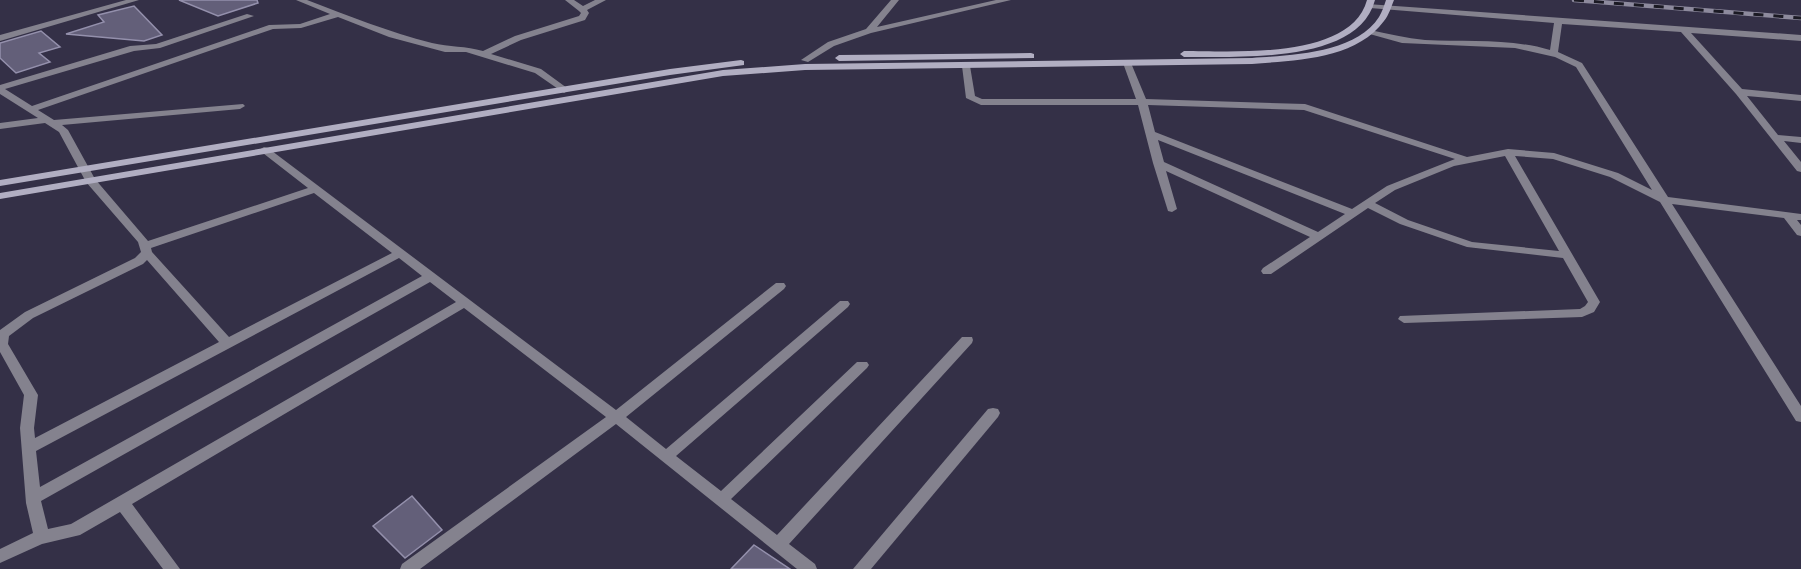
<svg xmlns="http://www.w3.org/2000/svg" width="1801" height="569" font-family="Lato,sans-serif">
<rect width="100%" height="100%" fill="#343047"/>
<!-- building -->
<g fill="#635f79" stroke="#9490ac" stroke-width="1.5">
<path d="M179,0H257L258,3L218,16Z"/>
<path d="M134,6L162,35L144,41L66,34L104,22L98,15Z"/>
<path d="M41,31L60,47L39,53L50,62L16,73L0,58V43Z"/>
<path d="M412,496L442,530L405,558L373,526Z"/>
<path d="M754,545L790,569H731Z"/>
</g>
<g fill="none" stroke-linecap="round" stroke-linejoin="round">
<!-- street -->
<g fill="#84828e" fill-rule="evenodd">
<path d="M126,0H139L0,41V35Z"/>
<path d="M296,0H307C349,16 389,32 432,43C449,47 466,46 483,51L515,36L579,16L581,13L579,11L565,0H574L583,6L595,0H606L587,10L589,13L585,20L521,40L491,54L541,69L567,88L569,90L564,93L535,73L466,52H445L389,37L338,17L301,28L273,29L38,110L54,120L243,104L245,106L240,109L62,125L68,130L95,179L148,241L308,188L259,150L264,147L268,148L616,410L776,283H784L786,286L784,289L626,417L666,449L840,301H848L850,304L848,307L676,456L721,491L857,362H867L869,365L867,368L731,499L777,535L962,337H972L973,340L972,343L789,544L815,564L817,569H797L616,424L420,569H400L402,564L606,417L464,308L132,504L180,569H163L120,512L80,535L42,544L0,563V549L33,533L26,503L20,428L24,395L0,352V330L25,312L135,258L141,252L138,242L86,182L59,132L45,123L0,129V123L38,118L0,94V85L130,46L156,44L247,14L254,16L160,48L134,51L5,89L32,106L269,25L300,24L330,14ZM314,193L392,253L229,337L152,252L151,248ZM399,258L422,276L40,487L36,451ZM147,260L219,342L35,438L34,428L38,395L8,344L9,336L33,318L143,264ZM430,282L456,302L71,524L48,529L41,501Z"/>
<path d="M891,0H899L877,27L996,0H1011L871,33L834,46L808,62L801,60L828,42L866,29Z"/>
<path d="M1367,4L1801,35V41L1691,33L1742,89L1801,95V101L1747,96L1778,135L1801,137V143L1784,141L1801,162V172L1797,171L1736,94L1681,32L1562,24L1558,52L1582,63L1668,197L1801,214V220H1797L1801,225V236L1797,235L1784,218L1672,204L1801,406V422L1796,421L1660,202L1610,177L1553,159L1515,156L1600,302L1594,312L1582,317L1404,323L1398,319L1400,316L1580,309L1585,306L1588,302L1563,258L1467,247L1400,224L1368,208L1271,274H1263L1261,271L1263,268L1310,237L1166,171L1177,209L1172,212L1168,211L1153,163L1138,105H981L966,98L962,66L966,63L970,66L975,96L982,99H1136L1123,63L1127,60L1131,63L1146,99L1305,104L1467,157L1508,149L1554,153L1618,173L1652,190L1576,67L1555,57L1515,48L1402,43L1366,33L1370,30C1389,34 1406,38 1425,40C1467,42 1509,38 1550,50L1554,23L1370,8L1366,6ZM1148,105L1304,110L1455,159L1387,186L1352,209L1155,132ZM1158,140L1345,214L1318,232L1164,162ZM1505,156L1559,251L1472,242L1408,220L1375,203L1395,190L1454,166Z"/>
<path d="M993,408L998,409L1000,413L998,417L871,569H853L988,409Z"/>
</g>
<!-- secondary -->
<g fill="#b1aec2" fill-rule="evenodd">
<path d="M1367,0H1375C1358,65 1237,56 1184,57L1180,54L1184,51C1233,51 1351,60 1367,0Z"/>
<path d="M1386,0H1394C1391,7 1389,15 1384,21C1355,60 1296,60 1252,64L805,70L723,76L0,199V193L723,70L805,64L1252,58C1290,55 1355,54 1379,17C1382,12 1384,6 1386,0Z"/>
<path d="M1031,53L1034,54V58L839,61L835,58L839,55Z"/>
<path d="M741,60L744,61V65L670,75L0,186V180L670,69Z"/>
</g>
<!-- rail casing -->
<g stroke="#8d8a9d" stroke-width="4.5">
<path id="rail" d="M1574,0L1801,18"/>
</g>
<!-- rail -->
<use href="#rail" stroke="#1b1a24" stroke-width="3" stroke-dasharray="10" stroke-linecap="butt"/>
</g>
</svg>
